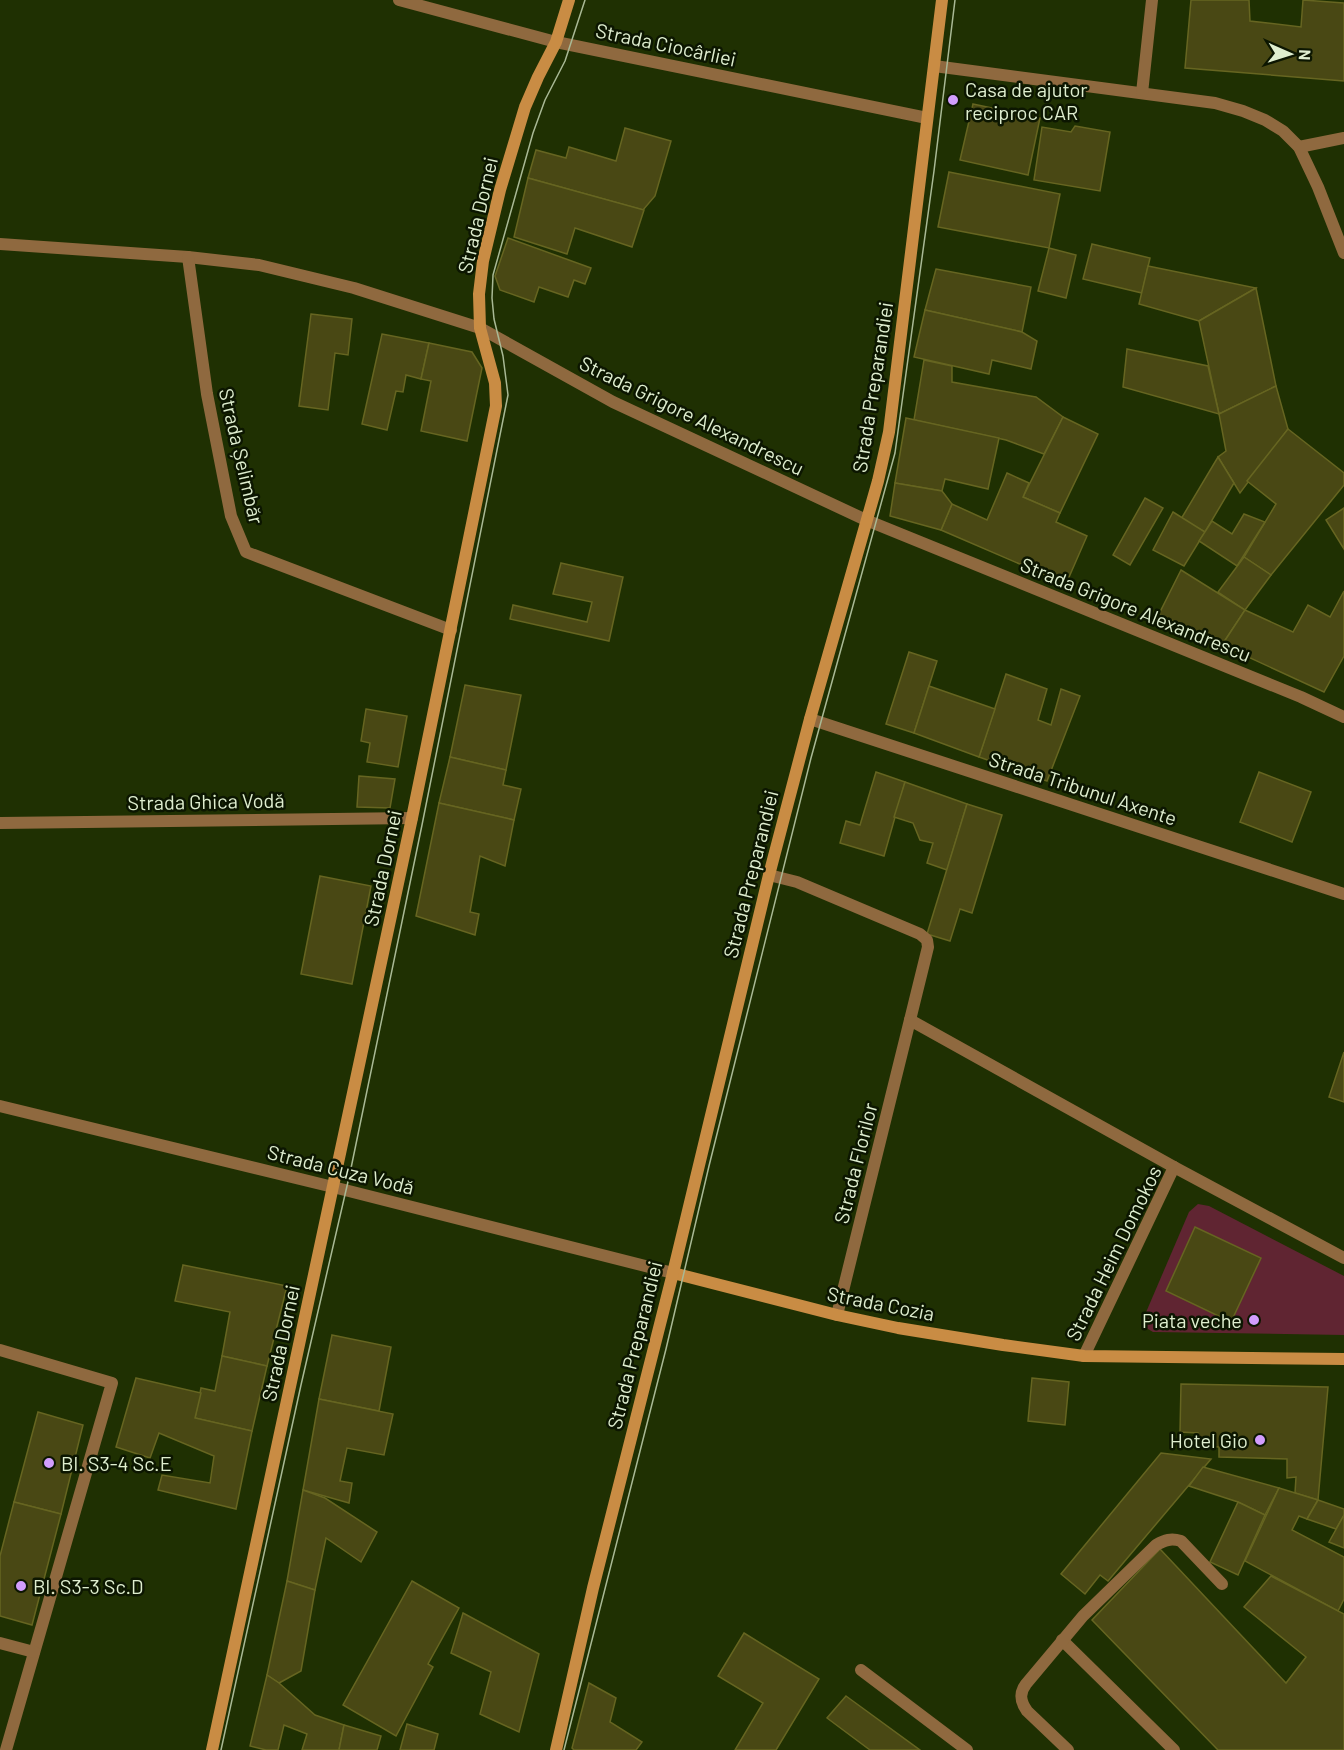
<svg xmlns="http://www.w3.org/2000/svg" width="1344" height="1750" font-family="Barlow,sans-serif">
<rect width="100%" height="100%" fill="#1f3002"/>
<!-- green -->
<path fill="#602532" d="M1198,1204L1209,1206L1344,1276V1335L1153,1332L1143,1326L1144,1317L1189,1212Z"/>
<!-- building -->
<g fill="#494814" stroke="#666521" stroke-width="1.5">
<path d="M1191,0H1249L1250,21L1301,27L1303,0L1344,3V81L1185,68Z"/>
<path d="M973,104L1040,118L1028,175L960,160Z"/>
<path d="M1075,126L1110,132L1100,191L1034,180L1042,127L1071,132Z"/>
<path d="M625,128L671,141L655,196L643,210L528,178L536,150L566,158L569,147L616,161Z"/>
<path d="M949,172L1060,194L1049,248L938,227Z"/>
<path d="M528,178L644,210L632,247L575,228L567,254L514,237Z"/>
<path d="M508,238L591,268L585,284L574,280L568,297L539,287L534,302L500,290L495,276Z"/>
<path d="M1092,244L1150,258L1142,293L1083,279Z"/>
<path d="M1049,248L1076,255L1066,298L1038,291Z"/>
<path d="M1148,266L1256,288L1199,321L1139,304Z"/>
<path d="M936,269L1031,287L1022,332L925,310Z"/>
<path d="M1256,288L1276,386L1219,414L1199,321Z"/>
<path d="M925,310L1022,332L1037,341L1031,369L992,360L989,374L914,357Z"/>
<path d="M311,314L352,319L348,355L335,353L328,410L299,406Z"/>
<path d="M382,334L429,343L421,379L406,375L403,392L396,391L387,430L362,424Z"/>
<path d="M429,343L472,352L482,368L467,441L421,431L431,381L421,379Z"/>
<path d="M1127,349L1208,366L1219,414L1123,387Z"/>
<path d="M924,360L952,366V382L1036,397L1063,417L1044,454L1006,440L914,420Z"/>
<path d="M1276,386L1288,429L1240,493L1218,457L1226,451L1219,414Z"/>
<path d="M1063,417L1098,434L1060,513L1023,497Z"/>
<path d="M906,418L999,438L988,489L945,479L942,491L895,483Z"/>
<path d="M1288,429L1344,473V485L1271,575L1244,557L1276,504L1247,481Z"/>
<path d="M1218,457L1234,483L1205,532L1181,519Z"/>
<path d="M1007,473L1029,483L1023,497L1060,513L1056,522L1087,536L1066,584L941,530L952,504L987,520Z"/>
<path d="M895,483L942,491L952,504L941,530L890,516Z"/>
<path d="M1145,498L1163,508L1130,565L1113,555Z"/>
<path d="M1344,508V549L1326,520Z"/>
<path d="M1173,512L1205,532L1184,566L1153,550Z"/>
<path d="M1244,514L1265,522L1237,566L1199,541L1212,521L1232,534Z"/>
<path d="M1244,557L1271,575L1245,610L1218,592Z"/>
<path d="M561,563L623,577L609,641L510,619L513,605L587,622L592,602L553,594Z"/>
<path d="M1181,570L1245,610L1222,645L1159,614Z"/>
<path d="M1344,591V656L1324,692L1222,645L1245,610L1293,632L1308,605L1330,617Z"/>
<path d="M909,652L937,661L914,733L886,724Z"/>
<path d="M1006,674L1047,689L1038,720L1051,725L1061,689L1080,696L1047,781L979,757Z"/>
<path d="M465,685L521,695L506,770L450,757Z"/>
<path d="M929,686L995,709L979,757L914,733Z"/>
<path d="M366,709L407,716L398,767L367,762L370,743L361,741Z"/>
<path d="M450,757L506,770L503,785L521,789L514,820L439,803Z"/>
<path d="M876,772L905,782L884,856L840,843L846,821L860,825Z"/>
<path d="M1259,772L1311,792L1292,842L1240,822Z"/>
<path d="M359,776L395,779L390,808L357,807Z"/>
<path d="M905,782L967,804L947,870L927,863L933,843L920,840L913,823L894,817Z"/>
<path d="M439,803L514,820L505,866L480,856L470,912L479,914L475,935L416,916Z"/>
<path d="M967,804L1002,815L972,913L960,909L950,941L927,934Z"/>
<path d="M320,876L371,886L352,984L301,974Z"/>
<path d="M1344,1052V1102L1329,1097Z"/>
<path d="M1195,1227L1261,1258L1231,1322L1166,1291Z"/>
<path d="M183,1265L287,1286L267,1366L222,1356L230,1312L175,1301Z"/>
<path d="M332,1335L391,1347L379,1411L319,1399Z"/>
<path d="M222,1356L267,1366L252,1431L195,1418L201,1388L215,1391Z"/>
<path d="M136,1378L201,1393L195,1418L252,1431L236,1509L158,1490L162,1475L210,1483L214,1456L159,1433L150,1458L116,1447Z"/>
<path d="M1032,1378L1069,1382L1065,1425L1028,1421Z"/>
<path d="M1181,1384L1328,1387L1318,1500L1295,1493L1296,1477L1287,1478V1459L1219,1457V1447L1197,1446L1198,1433L1180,1432Z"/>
<path d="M319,1399L393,1414L384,1455L347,1448L340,1481L352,1483L349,1503L303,1490Z"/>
<path d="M38,1412L83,1425L61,1514L14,1502Z"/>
<path d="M1161,1453L1211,1459L1108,1581L1100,1575L1085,1594L1061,1574Z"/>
<path d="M1203,1467L1279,1488L1265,1515L1238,1502L1189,1486Z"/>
<path d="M1279,1488L1318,1500L1307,1519L1299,1516L1292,1530L1344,1557V1599L1338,1611L1245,1561Z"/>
<path d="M303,1490L325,1498L377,1532L361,1562L326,1538L315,1590L287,1581Z"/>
<path d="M1318,1500L1344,1509V1515L1336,1529L1307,1519Z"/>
<path d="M14,1502L61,1514L32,1625L0,1616V1556Z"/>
<path d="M1238,1502L1265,1515L1238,1575L1210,1562Z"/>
<path d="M1344,1515V1548L1329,1542Z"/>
<path d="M1160,1549L1286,1683L1306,1657L1244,1607L1271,1576L1344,1614V1750H1218L1092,1620Z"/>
<path d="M287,1581L315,1590L301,1671L279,1683L267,1675Z"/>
<path d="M412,1581L459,1608L428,1664L433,1667L396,1736L343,1705Z"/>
<path d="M463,1613L539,1654L519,1732L480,1714L491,1672L451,1653Z"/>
<path d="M744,1633L819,1679L776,1750H735L763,1703L718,1676Z"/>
<path d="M267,1675L279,1683L315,1715L344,1725L339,1750H302L307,1734L284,1725L278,1750H266L250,1746Z"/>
<path d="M589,1683L616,1698L610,1722L642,1742L636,1750H574L572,1748Z"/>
<path d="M846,1696L920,1750H870L827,1718Z"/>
<path d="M407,1724L438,1734L434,1750H400Z"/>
<path d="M344,1725L381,1736L377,1750H339Z"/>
</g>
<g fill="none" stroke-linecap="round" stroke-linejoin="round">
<!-- lane -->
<g stroke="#8f693f" stroke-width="12">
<path d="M1062,1640L1174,1750"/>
<path d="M861,1670L967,1750"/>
<path d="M1068,1750L1027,1711C1020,1701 1019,1693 1026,1684L1083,1616L1156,1545C1165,1540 1171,1538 1181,1541L1222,1584"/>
</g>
<!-- street -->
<g stroke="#8f693f" stroke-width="12">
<path d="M399,0L556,42L927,118"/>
<path d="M934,66L1215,103L1243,111L1265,120L1283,131L1299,147L1318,187L1344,253"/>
<path d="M1142,93L1152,0"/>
<path d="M1299,147L1344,138"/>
<path d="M0,244L188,257L259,265L354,288L480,328L613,402L866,520L1301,697L1344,717"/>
<path d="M188,257L207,394L231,516L246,552L451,630"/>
<path d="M810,719L1344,894"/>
<path d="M0,823L412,818"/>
<path d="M769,875L797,882L920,934L927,940L928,947L910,1020"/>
<path d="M0,1106L333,1187L673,1273"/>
<path d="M837,1315L910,1020L1174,1167"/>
<path d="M0,1350L112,1383L6,1750"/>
<path d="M1084,1356L1174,1167L1344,1258"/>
<path d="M0,1643L34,1652"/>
</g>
<!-- secondary -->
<g stroke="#c98c44" stroke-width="12">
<path d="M673,1273L837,1315L898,1328L1003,1345L1084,1356L1344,1359"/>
<path d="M212,1750L412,818L496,406L495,383L480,328L479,294L483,261L500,190L525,107L538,77L556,42L569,0"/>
<path d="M556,1750L593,1588L673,1273L769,875L810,719L878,481L889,432L942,0"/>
</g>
<!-- tram -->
<g stroke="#a9b995" stroke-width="1.5">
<path d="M221,1750L301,1385L350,1173L422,825L508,395L503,356L494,319L492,298L493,275L533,133L545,100L565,61L585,0"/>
<path d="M564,1750L666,1349L709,1166L811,758L895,453L934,171L955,0"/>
</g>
</g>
<!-- markers -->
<g fill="#d29dfd" stroke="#0c1601" stroke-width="2">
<circle cx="953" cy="100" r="6"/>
<circle cx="1254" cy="1320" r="6"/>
<circle cx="1260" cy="1440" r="6"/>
<circle cx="49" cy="1463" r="6"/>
<circle cx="21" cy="1586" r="6"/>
</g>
<g text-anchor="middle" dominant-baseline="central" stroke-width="5" stroke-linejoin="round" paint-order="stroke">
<!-- street labels -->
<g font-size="20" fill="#dfeecf" stroke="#0c1601">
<text transform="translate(666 44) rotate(12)">Strada Ciocârliei</text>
<text transform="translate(477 215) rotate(-77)">Strada Dornei</text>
<text transform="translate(872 387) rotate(-81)">Strada Preparandiei</text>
<text transform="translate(692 415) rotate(26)">Strada Grigore Alexandrescu</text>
<text transform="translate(242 456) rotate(77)">Strada Șelimbăr</text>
<text transform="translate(1136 609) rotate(22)">Strada Grigore Alexandrescu</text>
<text transform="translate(1083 788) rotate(18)">Strada Tribunul Axente</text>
<text transform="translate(206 801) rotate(-1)">Strada Ghica Vodă</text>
<text transform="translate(382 868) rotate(-78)">Strada Dornei</text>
<text transform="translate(750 874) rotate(-76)">Strada Preparandiei</text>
<text transform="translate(855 1163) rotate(-76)">Strada Florilor</text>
<text transform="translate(341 1169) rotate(14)">Strada Cuza Vodă</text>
<text transform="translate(1113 1253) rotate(-64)">Strada Heim Domokos</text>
<text transform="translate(881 1303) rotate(11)">Strada Cozia</text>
<text transform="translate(280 1343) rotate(-78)">Strada Dornei</text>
<text transform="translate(634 1345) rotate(-76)">Strada Preparandiei</text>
</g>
<!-- poi labels -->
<g font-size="20" fill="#dfeecf" stroke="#0c1601" text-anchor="start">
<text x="965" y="89">Casa de ajutor<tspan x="965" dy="23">reciproc CAR</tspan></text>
<text x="1242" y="1320" text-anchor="end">Piata veche</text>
<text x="1248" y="1440" text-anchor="end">Hotel Gio</text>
<text x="61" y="1463">Bl. S3-4 Sc.E</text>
<text x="33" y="1586">Bl. S3-3 Sc.D</text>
</g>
</g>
<!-- north arrow -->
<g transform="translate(1290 54) rotate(93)" stroke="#0c1601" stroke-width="4.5" paint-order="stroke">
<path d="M0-4.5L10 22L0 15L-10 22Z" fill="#dfeecf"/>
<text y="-9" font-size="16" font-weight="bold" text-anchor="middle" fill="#dfeecf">N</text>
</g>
</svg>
